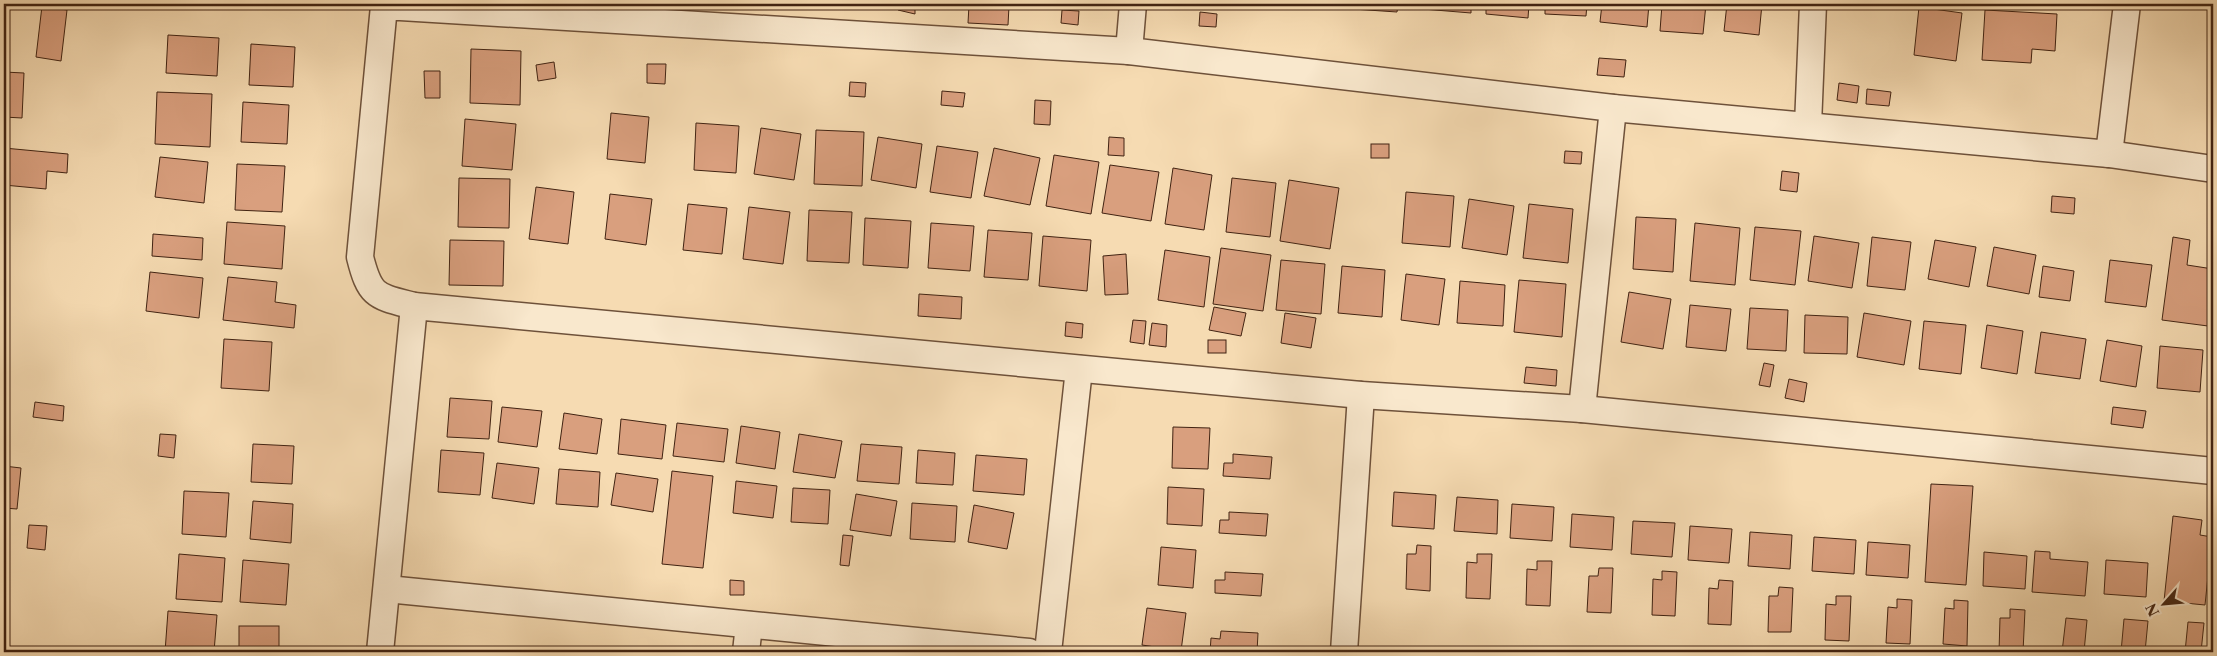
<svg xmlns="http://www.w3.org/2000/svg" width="2217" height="656" font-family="'Libre Caslon Text',serif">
<rect width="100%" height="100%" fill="#f6dbb2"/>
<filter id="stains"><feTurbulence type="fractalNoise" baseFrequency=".004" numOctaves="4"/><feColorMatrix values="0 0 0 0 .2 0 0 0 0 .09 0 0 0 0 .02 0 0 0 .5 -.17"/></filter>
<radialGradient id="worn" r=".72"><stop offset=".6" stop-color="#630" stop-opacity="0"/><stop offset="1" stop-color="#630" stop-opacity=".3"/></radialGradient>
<!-- building -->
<g fill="#d99f7e" stroke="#412312">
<path d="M899,4H915V14L898,10Z"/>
<path d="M1353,4H1398L1397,12L1353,9Z"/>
<path d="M1423,4H1471V13L1423,9Z"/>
<path d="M1486,4H1529L1528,18L1486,14Z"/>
<path d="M1545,4H1587L1586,16L1545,14Z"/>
<path d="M1602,4H1649L1647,27L1600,22Z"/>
<path d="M1662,4H1706L1703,34L1660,31Z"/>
<path d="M1727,4H1762L1759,35L1724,31Z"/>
<path d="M969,5L1009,6L1008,25L968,23Z"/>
<path d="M42,6L67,10L61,61L36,57Z"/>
<path d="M1919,7L1962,13L1956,61L1914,55Z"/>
<path d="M1062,10L1079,11L1078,25L1061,23Z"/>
<path d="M1985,10L2057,14L2055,51L2032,49L2031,63L1982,60Z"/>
<path d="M1200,12L1217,14L1216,27L1199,26Z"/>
<path d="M168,35L219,38L217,76L166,73Z"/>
<path d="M251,44L295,47L293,87L249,85Z"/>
<path d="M471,49L521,51L520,105L470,103Z"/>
<path d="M1599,58L1626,60L1624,77L1597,75Z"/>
<path d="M554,62L556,78L538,81L536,65Z"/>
<path d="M647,64H666L665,84L647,83Z"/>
<path d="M424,71H440V98H425Z"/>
<path d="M4,72L24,73L22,118L4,117Z"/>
<path d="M850,82L866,83L865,97L849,96Z"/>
<path d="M1839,83L1859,86L1857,103L1837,100Z"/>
<path d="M1867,89L1891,92L1889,106L1866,104Z"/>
<path d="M942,91L965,93L963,107L941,105Z"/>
<path d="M157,92L212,94L210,147L155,144Z"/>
<path d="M1035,100L1051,101L1050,125L1034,124Z"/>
<path d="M243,102L289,105L287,144L241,142Z"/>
<path d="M611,113L649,117L645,163L607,159Z"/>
<path d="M465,119L516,124L512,170L462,166Z"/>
<path d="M696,123L739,126L736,173L694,170Z"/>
<path d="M761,128L801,134L794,180L754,174Z"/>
<path d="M816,130L864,132L862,186L814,184Z"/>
<path d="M878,137L922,144L916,188L871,180Z"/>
<path d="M1109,137L1124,138V156L1108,155Z"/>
<rect x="1371" y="144" width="18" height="14"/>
<path d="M937,146L978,152L971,198L930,192Z"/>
<path d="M4,148L68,154L67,173L47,171L46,189L4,185Z"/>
<path d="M994,148L1040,158L1030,205L984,196Z"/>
<path d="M1565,151L1582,152L1581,164L1564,163Z"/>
<path d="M1054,155L1099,162L1091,214L1046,206Z"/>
<path d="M160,157L208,162L204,203L155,197Z"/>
<path d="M237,164L285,166L282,212L235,210Z"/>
<path d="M1110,165L1159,172L1151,221L1102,213Z"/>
<path d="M1173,168L1212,175L1204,230L1165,224Z"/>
<path d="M1782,171L1799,173L1797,192L1780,190Z"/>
<path d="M459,178L510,179L509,228L458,227Z"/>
<path d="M1232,178L1276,183L1270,237L1226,232Z"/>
<path d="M1289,180L1339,188L1330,249L1280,241Z"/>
<path d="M536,187L574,192L568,244L529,239Z"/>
<path d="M1406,192L1454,196L1450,247L1402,243Z"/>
<path d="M610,194L652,199L646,245L605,239Z"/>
<path d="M2052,196L2075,198L2074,214L2051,212Z"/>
<path d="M1469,199L1514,206L1507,255L1462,248Z"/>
<path d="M688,204L727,208L722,254L683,250Z"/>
<path d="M1529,204L1573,209L1568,263L1523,258Z"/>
<path d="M749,207L790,212L783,264L743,259Z"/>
<path d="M4,210H8L5,248H4Z"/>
<path d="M809,210L852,212L849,263L807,261Z"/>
<path d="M1636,217L1676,219L1673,272L1633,269Z"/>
<path d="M865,218L911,221L908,268L863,265Z"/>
<path d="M227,222L285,226L282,269L224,264Z"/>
<path d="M931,223L974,226L970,271L928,268Z"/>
<path d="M1695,223L1740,228L1735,285L1690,281Z"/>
<path d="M1755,227L1801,231L1795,285L1750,280Z"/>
<path d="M988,230L1032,233L1028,280L984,277Z"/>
<path d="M153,234L203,238L202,260L152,256Z"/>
<path d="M1043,236L1091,240L1087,291L1039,286Z"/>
<path d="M1814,236L1859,243L1852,288L1808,281Z"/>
<path d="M1872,237L1911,242L1905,290L1867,286Z"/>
<path d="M2173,237L2190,240L2187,265L2213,269L2208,326L2162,320Z"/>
<path d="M450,240L504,241L503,286L449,285Z"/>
<path d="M1935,240L1976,247L1969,287L1928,279Z"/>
<path d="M1994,247L2036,255L2029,294L1987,286Z"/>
<path d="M1221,248L1271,255L1263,311L1213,304Z"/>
<path d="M1165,250L1210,257L1204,307L1158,300Z"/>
<path d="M1126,254L1128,294L1105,295L1103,256Z"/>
<path d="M1281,260L1325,264L1321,314L1276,310Z"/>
<path d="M2110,260L2152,265L2146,307L2105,302Z"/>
<path d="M1342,266L1385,270L1382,317L1338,313Z"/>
<path d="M2043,266L2074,271L2070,301L2039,297Z"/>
<path d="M150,272L203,278L199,318L146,311Z"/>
<path d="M1406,274L1445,279L1439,325L1401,320Z"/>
<path d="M228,277L277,282L275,302L296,305L294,328L223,320Z"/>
<path d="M1519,280L1566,284L1562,337L1514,332Z"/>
<path d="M1460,281L1505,285L1503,326L1457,323Z"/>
<path d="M1629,292L1671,299L1663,349L1621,342Z"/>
<path d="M919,294L962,297L961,319L918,316Z"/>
<path d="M1690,305L1731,309L1726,351L1686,347Z"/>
<path d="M1214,307L1246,313L1241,336L1209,330Z"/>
<path d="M1750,308L1788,310L1786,351L1747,349Z"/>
<path d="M1285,313L1316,318L1311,348L1281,343Z"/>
<path d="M1864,313L1911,321L1904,365L1857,357Z"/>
<path d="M1805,315L1848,317L1847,354L1804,353Z"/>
<path d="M1133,320L1146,321L1144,344L1130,342Z"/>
<path d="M1924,321L1966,325L1961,374L1919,369Z"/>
<path d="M1066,322L1083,324L1082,338L1065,336Z"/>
<path d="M1152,323L1167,325L1166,347L1149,345Z"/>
<path d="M1987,325L2023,331L2017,374L1981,368Z"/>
<path d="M2041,332L2086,339L2080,379L2035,373Z"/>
<path d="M224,339L272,342L269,391L221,388Z"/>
<rect x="1208" y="340" width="18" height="13"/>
<path d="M2107,340L2142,346L2136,387L2100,381Z"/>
<path d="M2160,346L2203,350L2200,392L2157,388Z"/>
<path d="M1764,363L1774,365L1770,387L1759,385Z"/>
<path d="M1526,367L1557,370L1556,386L1524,383Z"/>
<path d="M1789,379L1807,383L1804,402L1785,398Z"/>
<path d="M450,398L492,401L489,439L447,437Z"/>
<path d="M35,402L64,406L63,421L33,417Z"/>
<path d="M502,407L542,411L537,447L498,442Z"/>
<path d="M2113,407L2146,411L2143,428L2111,424Z"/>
<path d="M564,413L602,419L597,454L559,449Z"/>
<path d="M621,419L666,425L662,459L618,454Z"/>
<path d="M677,423L728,429L724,462L673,456Z"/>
<path d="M741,426L780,432L775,469L736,463Z"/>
<path d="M1173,427L1210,428L1208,469L1172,468Z"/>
<path d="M160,434L176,435L174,458L158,456Z"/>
<path d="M799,434L842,441L835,478L793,472Z"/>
<path d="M253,444L294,446L292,484L251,482Z"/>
<path d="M861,444L902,447L899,484L857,481Z"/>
<path d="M441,450L484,453L480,495L438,492Z"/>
<path d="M918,450L955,453L953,485L916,483Z"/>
<path d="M1233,454L1272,457L1270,479L1223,476L1224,463H1233Z"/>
<path d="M976,455L1027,459L1024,495L973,491Z"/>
<path d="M497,463L539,468L534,504L492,498Z"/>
<path d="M4,466L21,468L17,509L4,508Z"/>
<path d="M559,469L600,472L598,507L556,504Z"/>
<path d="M672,471L713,476L703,568L662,564Z"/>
<path d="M616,473L658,479L653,512L611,505Z"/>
<path d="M736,481L777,486L773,518L733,513Z"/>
<path d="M1931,484L1973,486L1966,585L1925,582Z"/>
<path d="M1168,487L1204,489L1202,526L1167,524Z"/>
<path d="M793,488L830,490L828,524L791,522Z"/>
<path d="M184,491L229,493L226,537L182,534Z"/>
<path d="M1394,492L1436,495L1434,529L1392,526Z"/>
<path d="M856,494L897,501L891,536L850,530Z"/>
<path d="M1457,497L1498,500L1497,534L1454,531Z"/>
<path d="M253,501L293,504L291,543L250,539Z"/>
<path d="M912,503L957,506L955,542L910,539Z"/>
<path d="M1512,504L1554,507L1552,541L1510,538Z"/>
<path d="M974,505L1014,513L1007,549L968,542Z"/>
<path d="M1229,512L1268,514L1266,536L1219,533L1220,520H1229Z"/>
<path d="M1572,514L1614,517L1612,550L1570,547Z"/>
<path d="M2173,516L2202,520L2200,535L2212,537L2205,605L2164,601Z"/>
<path d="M1633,521L1675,523L1672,557L1631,554Z"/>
<path d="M29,525L47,526L45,550L27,548Z"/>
<path d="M1690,526L1732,529L1729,563L1688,560Z"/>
<path d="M1750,532L1792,535L1790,569L1748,566Z"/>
<path d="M843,535L853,536L849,566L840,565Z"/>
<path d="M1814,537L1856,540L1854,574L1812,571Z"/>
<path d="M1868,542L1910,545L1908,578L1866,575Z"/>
<path d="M1417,545L1431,546L1430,591L1406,589L1407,554H1416Z"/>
<path d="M1161,547L1196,550L1193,588L1158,585Z"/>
<path d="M2035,551L2050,552V559L2088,562L2085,596L2032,592Z"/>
<path d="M1984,552L2027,556L2025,589L1983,586Z"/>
<path d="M179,554L225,558L222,602L176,599Z"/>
<path d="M1477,554H1492L1490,599L1466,598L1467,562L1477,563Z"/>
<path d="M243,560L289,564L286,605L240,602Z"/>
<path d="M2106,560L2148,563L2146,597L2104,594Z"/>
<path d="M1537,561H1552L1550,606L1526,605L1527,569L1537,570Z"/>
<path d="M1599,568H1613L1611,613L1587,612L1589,576H1598Z"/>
<path d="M1662,571L1677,572L1675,616L1652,615L1653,579L1662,580Z"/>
<path d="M1225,572L1263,574L1261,596L1215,593V580H1225Z"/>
<path d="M730,580L744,581V595H730Z"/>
<path d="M1719,580L1733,581L1731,625L1708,624L1709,588L1718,589Z"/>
<path d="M4,582H9L7,628H4Z"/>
<path d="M1779,587L1793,588L1791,632H1768L1769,596H1778Z"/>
<path d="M1836,596H1851L1849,641L1825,640L1826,604L1836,605Z"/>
<path d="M1897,599L1912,600L1910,644L1886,643L1888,607L1897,608Z"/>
<path d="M1954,600L1968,601L1967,646L1943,644L1945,608L1954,609Z"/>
<path d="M1147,608L1186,613L1181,651L1142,645Z"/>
<path d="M2010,609L2025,610L2023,652H1999L2000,618H2010Z"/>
<path d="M168,611L217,615L214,652H165Z"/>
<path d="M2066,618L2087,620L2084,652H2062Z"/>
<path d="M2124,619L2148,621L2145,652H2121Z"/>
<path d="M2188,622L2204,623L2201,652H2185Z"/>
<rect x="239" y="626" width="40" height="26"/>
<path d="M1221,631L1258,633L1257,652H1210L1211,638L1220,639Z"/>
</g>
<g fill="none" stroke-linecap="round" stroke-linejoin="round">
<!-- street casing -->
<g stroke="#6e513a" stroke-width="29">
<g id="street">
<path d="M1133,4L1129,51L1613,108L2109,154L2127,4"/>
<path d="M1808,125L1813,4"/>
<path d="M2109,154L2213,169"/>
<path d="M414,306C376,296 370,297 360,257L384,6L1129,51"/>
<path d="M1582,409L1613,108"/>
<path d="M387,589L1029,652"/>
<path d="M380,652L414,306L1361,395L1582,409L2213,471"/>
<path d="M746,652L749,625"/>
<path d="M1048,652L1079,369"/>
<path d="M1344,652L1361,395"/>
</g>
</g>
<!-- street -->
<use href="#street" stroke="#f9e8cd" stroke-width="26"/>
</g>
<!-- margin -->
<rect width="2217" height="656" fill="none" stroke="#f6dbb2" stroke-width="20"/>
<rect x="5" y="5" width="2207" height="646" fill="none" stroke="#412312" stroke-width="2.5"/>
<rect x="10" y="10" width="2197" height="636" fill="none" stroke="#412312"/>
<!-- north arrow -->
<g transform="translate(2164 604) rotate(243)" stroke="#f9e8cd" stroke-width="4" paint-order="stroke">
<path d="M0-4L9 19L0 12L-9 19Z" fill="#412312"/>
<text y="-8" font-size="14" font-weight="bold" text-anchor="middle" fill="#412312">N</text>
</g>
<rect width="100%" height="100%" filter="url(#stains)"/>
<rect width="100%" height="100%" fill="url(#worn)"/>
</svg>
